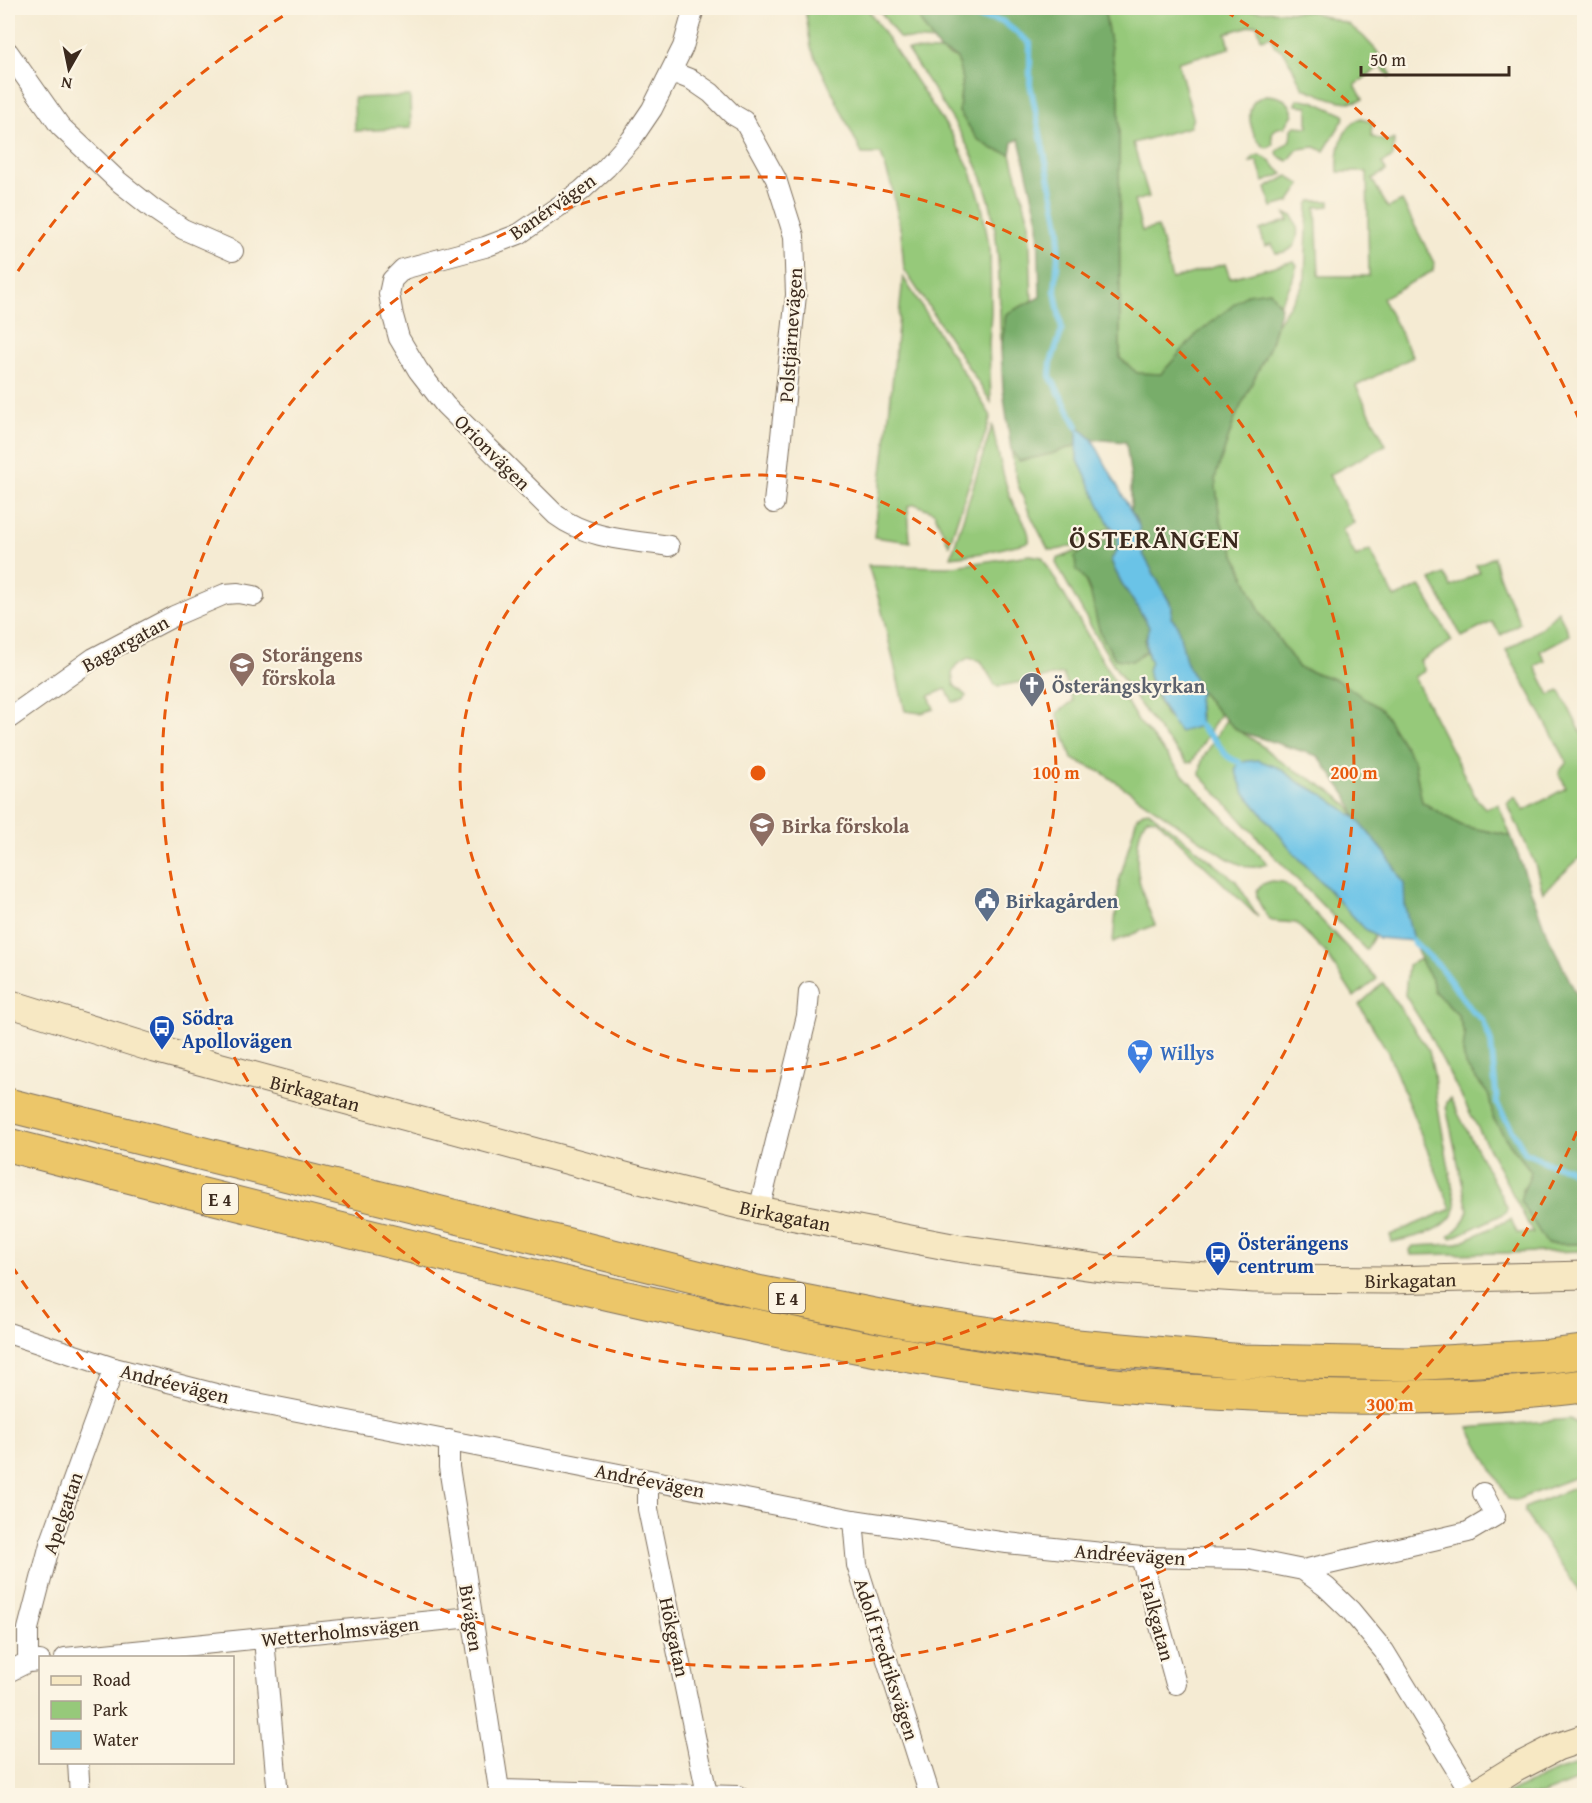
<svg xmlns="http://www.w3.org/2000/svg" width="1592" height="1803" font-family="'Gentium Book Plus',serif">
<rect width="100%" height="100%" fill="#fcf5e5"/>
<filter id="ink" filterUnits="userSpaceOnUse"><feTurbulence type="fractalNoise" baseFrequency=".0167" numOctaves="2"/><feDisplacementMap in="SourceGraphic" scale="12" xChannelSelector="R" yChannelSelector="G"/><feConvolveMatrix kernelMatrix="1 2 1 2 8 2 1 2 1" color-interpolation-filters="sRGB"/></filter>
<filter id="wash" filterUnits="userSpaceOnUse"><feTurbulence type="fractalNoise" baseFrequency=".008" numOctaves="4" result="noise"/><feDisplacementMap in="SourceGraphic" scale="24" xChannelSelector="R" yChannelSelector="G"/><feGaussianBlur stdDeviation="1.35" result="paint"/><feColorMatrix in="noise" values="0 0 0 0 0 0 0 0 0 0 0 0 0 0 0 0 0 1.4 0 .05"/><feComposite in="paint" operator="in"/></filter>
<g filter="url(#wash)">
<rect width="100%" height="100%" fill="#f5ebd3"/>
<!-- green -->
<g fill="#96c97a" stroke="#687a4c" stroke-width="1.5">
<path d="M805,8H867L951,133L970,169L981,201L990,251L991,311L989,344L991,402L904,269L901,233L892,187L881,154H862L811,48Z"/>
<path d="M878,8H914L934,41L899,38Z"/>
<path d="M1104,8H1212L1262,11L1311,12L1348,24L1363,36L1376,50L1392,75L1389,77L1381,66L1355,85L1363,99C1345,108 1321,94 1303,88L1285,53L1274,45L1272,36L1261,39L1257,24L1226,33L1230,48L1178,62L1193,117L1190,127L1133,143L1149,197L1134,201L1142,231L1158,227L1172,279L1225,264L1230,278L1294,261L1297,265L1292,282L1279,305L1270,291L1196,335L1161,374L1137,373L1120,358L1119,95Z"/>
<path d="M907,50L940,51L957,59L962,78L959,112L993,149L1011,154L1029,221L1032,301L1006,314L1001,350C999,303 1001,248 990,203C976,147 938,98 907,50Z"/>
<path d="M1266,95C1280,96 1290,99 1293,114L1285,127C1273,127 1270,133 1273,144L1267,148C1253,142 1245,116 1253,103C1257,98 1261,97 1266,95Z"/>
<path d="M410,96L411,128L355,131L354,98Z"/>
<path d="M1301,99L1313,101L1344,115L1345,117L1324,151L1315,147L1298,149L1288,161L1278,156L1277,151L1291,140L1292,129L1295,126L1308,127V106L1296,105L1297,100Z"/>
<path d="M1361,118L1373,123L1371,131L1372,137L1388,142L1394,139L1393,157L1382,163L1386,171L1372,179L1388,208L1402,201L1434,263L1433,271L1382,298L1413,357L1356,386L1386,445L1329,475L1354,523L1342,529L1356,557L1370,550L1395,598L1420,586L1452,641L1420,661L1425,671L1414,677L1476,798L1485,808L1498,804L1511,836L1462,826L1422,802L1414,761L1337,680L1299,668L1261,614L1220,520L1215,478L1235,418L1270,346L1276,325L1302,287L1305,278L1308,205L1311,201H1330V206L1316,207L1319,276H1369L1367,172H1338C1337,153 1340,127 1361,118Z"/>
<path d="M1259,155L1266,158L1283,174L1264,182L1257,161L1250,162L1253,157Z"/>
<path d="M1288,176L1301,185L1289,202L1272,207L1266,188Z"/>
<path d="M1285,214L1293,216C1302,234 1298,253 1276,253L1272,244L1265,246L1260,230L1289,220Z"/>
<path d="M903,277L991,416L949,545L934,512L915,504L908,506L910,542L874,537L887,433Z"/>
<path d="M992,426C998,450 1002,476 1011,499C1016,512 1031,527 1029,542L983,553L951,557Z"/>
<path d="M1077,445V458L1112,527C1098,533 1061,555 1048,549L1029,512L1018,485L1011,450L1019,461L1051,454Z"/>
<path d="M1087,547L1075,557L1095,605L1100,633L1132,661L1146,651L1151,663L1147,670L1153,690L1167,717H1200L1198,699L1200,691L1220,714L1192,762L1188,763C1174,748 1160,733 1149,717C1113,669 1085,616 1056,563L1057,559Z"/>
<path d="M1030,555L1042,557L1136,718L1185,777L1267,863C1252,872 1241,865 1227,858L1101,772L1072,759L1057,713L1073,701L1063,674L1000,686L995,685L981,661L968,658L956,665L952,674L954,685L966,696L964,700L953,702L946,689L929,696L934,709L921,713L905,711L880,603L868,565L947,567Z"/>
<path d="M1494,557C1498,581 1511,601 1520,623L1501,635L1492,622L1462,637L1431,580L1444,574L1451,587L1480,572L1476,565Z"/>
<path d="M1558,611L1570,635L1540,651L1545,661L1535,666L1550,695L1560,691L1584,738V854L1543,892L1535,864L1507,803L1515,797L1524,811L1566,788L1559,772L1567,762L1506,650L1540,629Z"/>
<path d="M1226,720C1234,728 1242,733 1252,739C1263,746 1272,755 1282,762C1304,777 1346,794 1356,818L1322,794L1300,783L1279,768L1244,792L1296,855L1364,928L1375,935L1366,950L1280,862L1200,775L1202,760Z"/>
<path d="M1149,811L1236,881L1258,917L1156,819L1147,818C1136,829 1136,865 1139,879C1142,895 1149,911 1155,925L1113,942L1119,882L1137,817L1143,812Z"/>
<path d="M1272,881L1283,882L1294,891L1377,979L1354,997L1325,952L1296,923L1271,921C1261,907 1244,887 1272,881Z"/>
<path d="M1420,959L1432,979L1434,991L1458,1015L1465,1035L1463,1052L1465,1065L1489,1095L1493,1118L1506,1139L1531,1171L1530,1180L1522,1190L1547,1244H1584V1251L1411,1255L1410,1250L1413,1246L1456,1244L1511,1219L1517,1233H1533L1426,1029L1405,995L1408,965Z"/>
<path d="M1383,983L1429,1051L1434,1074L1436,1097L1456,1206C1450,1232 1414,1237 1392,1242L1390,1235L1451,1209L1387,1050L1359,1005Z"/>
<path d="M1450,1098L1507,1207L1506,1212L1499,1216L1452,1238L1449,1236C1459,1228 1465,1222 1468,1210L1446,1106L1447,1102Z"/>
<path d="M1570,1419L1584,1428V1474L1516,1500L1508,1499L1469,1428Z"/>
<path d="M1584,1484V1598L1524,1512V1508Z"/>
<path d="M1584,1762V1778L1541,1795H1504L1558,1770Z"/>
</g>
<!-- forest -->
<g fill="#78ad6a" stroke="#5a6c44" stroke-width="1.5">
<path d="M914,8H1104L1119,95L1120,358L1137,373L1161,374L1196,335L1247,294L1270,291L1281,307L1270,346L1235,418L1215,478L1220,520L1261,614L1299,668L1337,680L1382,710L1414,761L1422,802L1462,826L1511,836L1546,932L1584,1010V1244H1547L1520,1201C1522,1189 1529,1183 1531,1171L1506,1139L1493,1118L1489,1095L1465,1065L1463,1052L1465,1035L1458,1015L1434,991L1432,979L1423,965L1413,941L1405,907L1404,884L1386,854L1356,818L1347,796L1318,756L1238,731L1220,714L1200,691L1186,661L1177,624L1171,618L1172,606L1143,554L1139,526L1131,510V480L1126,442L1092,439L1078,426L1077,445L1051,454L1019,461L1011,450L1003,389L1001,350L1006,314L1040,297L1038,220L1019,139L1013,142L1011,154L993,149L977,139L959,112L962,78L957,59L950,54L940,51L922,24Z"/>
<path d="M1118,534V549L1111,560C1120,587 1136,602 1149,627L1145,640L1146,651L1132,661L1115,659C1111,651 1105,643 1101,634C1092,613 1095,585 1076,569L1075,557L1087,547Z"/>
</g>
<!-- water -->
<g fill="#6ac3e7" stroke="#527682" stroke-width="1.5">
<path d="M1077,426L1092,439L1139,526L1143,554L1172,607L1171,618L1177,624L1186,661L1200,691L1198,699L1200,726L1180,732C1164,713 1155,693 1147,670L1151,663C1145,649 1145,641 1149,627C1136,601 1121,588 1111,560L1118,549V534L1109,524L1077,458Z"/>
<path d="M1258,760L1279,768L1300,783L1322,794L1356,818L1386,854L1404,884L1405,907L1413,941L1378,938L1364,928L1296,855L1244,792L1235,770L1239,762Z"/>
</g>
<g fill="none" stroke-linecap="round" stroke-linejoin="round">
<!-- stream -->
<g stroke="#6ac3e7" stroke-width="6">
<path d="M926,8L928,10L1002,21L1030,43V84L1060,230L1055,291L1062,330L1051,362L1050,376L1077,426"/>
<path d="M1200,726C1205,732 1213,737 1218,744C1225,753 1226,758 1239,762"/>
<path d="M1413,941L1440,967L1473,1012L1483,1020L1491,1042L1497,1104L1525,1152L1547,1163L1567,1168L1579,1179L1584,1192"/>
</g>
</g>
</g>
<g filter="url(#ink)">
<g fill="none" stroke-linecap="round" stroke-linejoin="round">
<!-- street casing -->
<g stroke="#7c6e5d" stroke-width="22">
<g id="street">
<path d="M8,52L60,126L118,181L152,208L183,229L233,251"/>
<path d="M672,72L692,80L711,93L732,114L744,121L776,179L794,236L796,295L774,503"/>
<path d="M669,546C629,540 588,539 556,515L445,405L418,370L399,338L393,316L389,294L392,280L403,269L485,247L519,234L581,191L606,168L631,140L652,109L683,47L694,8"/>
<path d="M8,719L94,658L174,616L225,594L238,593L254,596"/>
<path d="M759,1210L807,1016L809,992"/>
<path d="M8,1333L114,1368L231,1398L853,1520L1007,1543L1141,1557L1248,1559L1303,1570L1326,1587L1351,1611L1384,1651L1472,1795"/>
<path d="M449,1440V1467L500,1796"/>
<path d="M648,1480V1509L707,1794"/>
<path d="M853,1520L857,1565L930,1796"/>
<path d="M1141,1557L1176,1684"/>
<path d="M1303,1570L1468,1532L1495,1516L1483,1493"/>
<path d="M264,1639L278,1796"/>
<path d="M65,1658L472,1617"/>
<path d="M28,1662V1629L50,1544L114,1368"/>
<path d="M8,1672L28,1662L40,1661"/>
<path d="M78,1762L80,1796"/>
<path d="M499,1790L738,1796"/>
</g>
</g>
<!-- secondary casing -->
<g stroke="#7c6e5d" stroke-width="29">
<g id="secondary">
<path id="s1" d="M8,1003L155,1049L666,1187L759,1210L957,1248L1115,1270L1254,1279L1388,1280L1584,1275"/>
<path d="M1471,1796L1516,1768L1557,1747L1584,1738"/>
</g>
</g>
<!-- highway casing -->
<g stroke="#7c6e5d" stroke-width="35">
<g id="highway">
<path d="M8,1105L757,1292L915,1323L1066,1345L1243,1361L1408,1364L1550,1356L1584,1352"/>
<path d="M8,1145C208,1197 408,1247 610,1294C760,1328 909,1360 1062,1379C1155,1391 1249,1395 1343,1397C1423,1398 1505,1396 1584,1386"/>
</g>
</g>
<!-- street -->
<use href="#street" stroke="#fff" stroke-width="20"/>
<!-- secondary -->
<use href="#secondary" stroke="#f7e8c3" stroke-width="27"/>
<!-- highway -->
<use href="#highway" stroke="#ecc669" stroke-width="33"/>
</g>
</g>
<!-- distance rings -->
<g fill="none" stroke="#e8590c" stroke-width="3" stroke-dasharray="10 8">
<circle cx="758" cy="773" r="298"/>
<circle cx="758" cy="773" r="596"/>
<path d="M1584 1115A894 894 0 0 1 8 1260M8 286A894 894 0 0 1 291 11M1225 11A894 894 0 0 1 1584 431"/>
</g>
<!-- icons -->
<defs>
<g id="school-pin" transform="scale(1.35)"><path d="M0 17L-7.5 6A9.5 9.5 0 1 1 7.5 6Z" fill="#8d6e63" stroke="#fcf5e5"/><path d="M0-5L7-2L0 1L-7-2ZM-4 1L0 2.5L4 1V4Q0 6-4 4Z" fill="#fff"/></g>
<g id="church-pin" transform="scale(1.35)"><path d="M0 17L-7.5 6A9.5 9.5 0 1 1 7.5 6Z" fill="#6b7280" stroke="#fcf5e5"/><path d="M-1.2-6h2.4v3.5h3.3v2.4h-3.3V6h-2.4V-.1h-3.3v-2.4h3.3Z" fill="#fff"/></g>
<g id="civic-pin" transform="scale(1.35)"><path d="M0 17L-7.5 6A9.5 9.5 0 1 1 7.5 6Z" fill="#5c6f8a" stroke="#fcf5e5"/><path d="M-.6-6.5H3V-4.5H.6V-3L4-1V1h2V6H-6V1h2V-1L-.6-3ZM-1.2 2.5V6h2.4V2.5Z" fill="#fff"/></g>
<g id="bus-pin" transform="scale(1.35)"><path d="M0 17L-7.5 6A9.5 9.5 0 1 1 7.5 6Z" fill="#1a4fb4" stroke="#fcf5e5"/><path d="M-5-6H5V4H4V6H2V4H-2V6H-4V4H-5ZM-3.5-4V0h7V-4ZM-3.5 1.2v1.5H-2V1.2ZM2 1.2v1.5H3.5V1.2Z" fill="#fff"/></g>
<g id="supermarket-pin" transform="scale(1.35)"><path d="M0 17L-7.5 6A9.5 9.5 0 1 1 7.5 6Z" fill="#3f7fe0" stroke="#fcf5e5"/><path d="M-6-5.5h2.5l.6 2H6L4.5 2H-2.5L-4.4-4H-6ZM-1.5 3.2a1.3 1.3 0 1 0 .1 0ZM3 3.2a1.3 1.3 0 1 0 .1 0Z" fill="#fff"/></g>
</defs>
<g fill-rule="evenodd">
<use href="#school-pin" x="242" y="665"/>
<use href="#church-pin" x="1032" y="685"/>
<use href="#school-pin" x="762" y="825"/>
<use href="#civic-pin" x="987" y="900"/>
<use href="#bus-pin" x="162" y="1028"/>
<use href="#supermarket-pin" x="1140" y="1052"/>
<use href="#bus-pin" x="1218" y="1254"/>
</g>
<g text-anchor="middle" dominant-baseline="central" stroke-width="4.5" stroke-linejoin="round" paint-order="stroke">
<!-- shield labels -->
<g fill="#fcf5e5" stroke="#75675a" stroke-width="1.5">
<rect x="202" y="1184" width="36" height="30" rx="4.5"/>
<rect x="769" y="1283" width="36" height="30" rx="4.5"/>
</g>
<g font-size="18" font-weight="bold" fill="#3b2a1e">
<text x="220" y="1199">E 4</text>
<text x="787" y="1298">E 4</text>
</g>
<!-- street labels -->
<g font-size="20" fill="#3b2a1e" stroke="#fcf5e5">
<text transform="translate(552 206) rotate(-35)">Banérvägen</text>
<text transform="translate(790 335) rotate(-86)">Polstjärnevägen</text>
<text transform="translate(493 452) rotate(45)">Orionvägen</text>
<text transform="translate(125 643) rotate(-29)">Bagargatan</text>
<text stroke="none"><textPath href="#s1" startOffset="320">Birkagatan</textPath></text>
<text stroke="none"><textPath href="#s1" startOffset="806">Birkagatan</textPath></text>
<text stroke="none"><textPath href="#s1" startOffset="1436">Birkagatan</textPath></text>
<text transform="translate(175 1383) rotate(14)">Andréevägen</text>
<text transform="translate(650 1480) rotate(11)">Andréevägen</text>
<text transform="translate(62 1513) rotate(-71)">Apelgatan</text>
<text transform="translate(1130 1554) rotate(4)">Andréevägen</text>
<text transform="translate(472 1618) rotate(81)">Bivägen</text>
<text transform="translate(1158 1621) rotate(75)">Falkgatan</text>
<text transform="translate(340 1631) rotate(-6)">Wetterholmsvägen</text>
<text transform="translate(675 1637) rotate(78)">Hökgatan</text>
<text transform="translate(887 1659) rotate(72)">Adolf Fredriksvägen</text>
</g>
<!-- education labels -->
<g font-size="20" font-weight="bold" fill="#785e54" stroke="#fcf5e5" text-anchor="start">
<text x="262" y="654">Storängens<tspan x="262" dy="23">förskola</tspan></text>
<text x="782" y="825">Birka förskola</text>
</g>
<!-- worship labels -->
<g font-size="20" font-weight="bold" fill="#5b616d" stroke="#fcf5e5" text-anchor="start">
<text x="1052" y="685">Österängskyrkan</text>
</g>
<!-- service labels -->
<g font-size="20" font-weight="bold" fill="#4e5e75" stroke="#fcf5e5" text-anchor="start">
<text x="1006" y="900">Birkagården</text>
</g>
<!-- transit labels -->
<g font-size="20" font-weight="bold" fill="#164399" stroke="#fcf5e5" text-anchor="start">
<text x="182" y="1017">Södra<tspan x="182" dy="23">Apollovägen</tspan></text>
<text x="1238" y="1242">Österängens<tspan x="1238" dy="23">centrum</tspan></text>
</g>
<!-- shop labels -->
<g font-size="20" font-weight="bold" fill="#366cbe" stroke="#fcf5e5" text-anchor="start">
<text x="1160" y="1052">Willys</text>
</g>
<!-- district labels -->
<g font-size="26" font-weight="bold" letter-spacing="1.5" fill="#3b2a1e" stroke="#fcf5e5">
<text x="1155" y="538">ÖSTERÄNGEN</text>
</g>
</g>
<circle cx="758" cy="773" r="9" fill="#e8590c" stroke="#fcf5e5" stroke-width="3"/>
<g font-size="18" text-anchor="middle" font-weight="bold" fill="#e8590c" stroke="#fcf5e5" stroke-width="4.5" stroke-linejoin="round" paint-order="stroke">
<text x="1056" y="779">100 m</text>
<text x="1354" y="779">200 m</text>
<text x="1390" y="1411">300 m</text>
</g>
<!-- margin -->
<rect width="1592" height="1803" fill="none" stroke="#fcf5e5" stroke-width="30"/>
<!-- legend -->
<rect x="39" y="1656" width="195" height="108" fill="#fcf5e5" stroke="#afa495" stroke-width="1.5"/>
<rect x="51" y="1676" width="30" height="9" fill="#f7e8c3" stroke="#afa495" stroke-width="1.5"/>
<text x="93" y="1686" font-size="18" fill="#3b2a1e">Road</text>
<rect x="51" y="1701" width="30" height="18" fill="#96c97a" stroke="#afa495" stroke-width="1.5"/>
<text x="93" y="1716" font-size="18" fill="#3b2a1e">Park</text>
<rect x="51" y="1731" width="30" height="18" fill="#6ac3e7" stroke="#afa495" stroke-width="1.5"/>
<text x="93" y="1746" font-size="18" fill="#3b2a1e">Water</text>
<!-- north arrow -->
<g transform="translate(69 69) rotate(189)" stroke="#fcf5e5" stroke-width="4.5" paint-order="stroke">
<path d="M0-4.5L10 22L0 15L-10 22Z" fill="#3b2a1e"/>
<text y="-9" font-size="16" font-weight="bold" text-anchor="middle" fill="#3b2a1e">N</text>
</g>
<!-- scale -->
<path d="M1361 66v9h148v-9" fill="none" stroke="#3b2a1e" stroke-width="3"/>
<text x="1370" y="66" font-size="18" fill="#3b2a1e" stroke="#fcf5e5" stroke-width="4.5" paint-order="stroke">50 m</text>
</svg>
